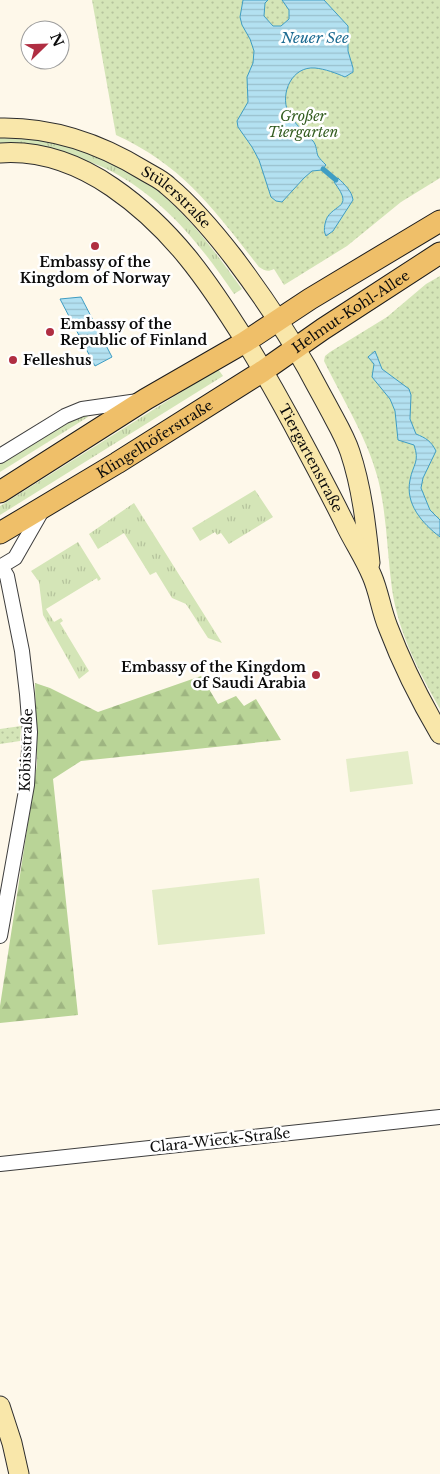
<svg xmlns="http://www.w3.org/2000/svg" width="440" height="1474" font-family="'Libre Baskerville',serif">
<defs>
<pattern id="grass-tufts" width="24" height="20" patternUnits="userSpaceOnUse" patternTransform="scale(1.25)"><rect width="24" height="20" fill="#d4e5b7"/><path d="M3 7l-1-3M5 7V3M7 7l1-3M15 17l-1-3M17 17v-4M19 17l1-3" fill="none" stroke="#b5c39c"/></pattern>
<pattern id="forest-firs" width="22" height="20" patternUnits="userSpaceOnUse" patternTransform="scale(1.25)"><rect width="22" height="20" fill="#b9d497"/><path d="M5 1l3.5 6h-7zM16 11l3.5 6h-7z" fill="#9eb581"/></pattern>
<pattern id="park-dots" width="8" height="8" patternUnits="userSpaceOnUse" patternTransform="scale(1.25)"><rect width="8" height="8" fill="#d4e5b7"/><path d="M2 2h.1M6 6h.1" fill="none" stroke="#b5c39c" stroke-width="1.8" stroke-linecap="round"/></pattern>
<pattern id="water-rules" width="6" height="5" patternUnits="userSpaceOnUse" patternTransform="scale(1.25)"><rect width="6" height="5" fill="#b3e1f1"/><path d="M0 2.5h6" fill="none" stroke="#99c0cd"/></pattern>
</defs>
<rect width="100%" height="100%" fill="#fef8ea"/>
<!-- grass -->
<g fill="url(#grass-tufts)">
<path d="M0,138C19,138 38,139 57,143C76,146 94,154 111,163C126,170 141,178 154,188C189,215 216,253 242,289L234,294C201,245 164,199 111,171C99,165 87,161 75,157C69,155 63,152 57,150C39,145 19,147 0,146Z"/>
<path d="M218,369L223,376L0,515V506Z"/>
<path d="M86,415L88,417L0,472V464L69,421Z"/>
<path d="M255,490L273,517L229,544L221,533L217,535L215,532L200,541L192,528Z"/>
<path d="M134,503L222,643L208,638L186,604L172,598L156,572L150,575L124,533L98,549L89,534Z"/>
<path d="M78,542L101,579L98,581L97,578L46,609L54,622L61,618L63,621L60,623L89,671L79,679L43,615L39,582L31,571Z"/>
</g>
<!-- forest -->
<path fill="url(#forest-firs)" d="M201,676L218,704L236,696L244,706L256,699L281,740L81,761L53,779L78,1015L0,1023V1006L37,764L35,683L50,688L98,712Z"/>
<!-- park -->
<g fill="url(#park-dots)">
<path d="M92,0H440V178L401,202L347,246L284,285L274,269C268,272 265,271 259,267C215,211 184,166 116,135Z"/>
<path d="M440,276V709C419,672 398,632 392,589C387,553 387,515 378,479C367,437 343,400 324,361L325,356L330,352L387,317L426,284Z"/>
<path d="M21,726L20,741L0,744V729Z"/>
</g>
<!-- pitch -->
<g fill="#e4edc8">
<path d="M408,751L413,784L350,792L346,759Z"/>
<path d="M259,878L265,934L158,945L152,890Z"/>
</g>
<!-- water -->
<g fill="url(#water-rules)" stroke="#3f9dc3">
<path d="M243,0H268L265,3L264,16L273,26H281L289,19V10L282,0H324L348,26V51L353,68V72L345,77C336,73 325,69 315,68C292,66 280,93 288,112C294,124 305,132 313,141C317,146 316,151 318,156C320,159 323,162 326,165L322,170L312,171L304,178L282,202L276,201L271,197L259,160L252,147L238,127L237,121L248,102L247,77L253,63L254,51L250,39L242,25L240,17Z"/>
<path d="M338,178C344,184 352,191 353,200L333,231L326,236C324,232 324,229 325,224C329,202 357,212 334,182Z"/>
<path d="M81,297L112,357L95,366L60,299Z"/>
<path d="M375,351L382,369L409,389L411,395L410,419L416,434C426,438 431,441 436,451L423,478L421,488L430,510L440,520V537C422,523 405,504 410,480C413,464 420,462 414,445L398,440L395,411L390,399L372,377L374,364L368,357Z"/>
</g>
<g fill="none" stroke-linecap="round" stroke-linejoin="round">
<!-- stream -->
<path stroke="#3f9dc3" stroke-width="5" d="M323,169L336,180"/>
<!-- minor casing -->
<g stroke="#3e3e3e" stroke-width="16">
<g id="minor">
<path d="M0,456L65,416L82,409L138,401"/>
<path d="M0,567L15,558L43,509"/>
<path d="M0,936L27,785L30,732L27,694L22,651L7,576L1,566"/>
<path d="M0,1164L440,1117"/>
</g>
</g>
<!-- secondary casing -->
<g stroke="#2d2d2d" stroke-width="21">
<g id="secondary">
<path id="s1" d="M0,128C51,127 99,143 143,170C151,175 161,179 168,186C193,207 214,232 234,258C261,294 285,329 307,368C316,385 325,401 334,418C340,429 346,440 350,452C362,488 366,526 370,563"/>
<path id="s2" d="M0,153C41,150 78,164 112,187C172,228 208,281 246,342C266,375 285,409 303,443C318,471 333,499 347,528C355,544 365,559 372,576C379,592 381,610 388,627C402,664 420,700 440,734"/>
<path d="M0,1406L12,1443L19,1474"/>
</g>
</g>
<!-- primary casing -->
<g stroke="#1c1c1c" stroke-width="23">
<g id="primary">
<path d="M0,492L146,399L245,342L310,299L440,221"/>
<path id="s3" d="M0,533L117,463L263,371L323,329L440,253"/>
</g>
</g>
<!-- minor -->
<use href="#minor" stroke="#fff" stroke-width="14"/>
<!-- secondary -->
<use href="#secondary" stroke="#f9e7aa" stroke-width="19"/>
<!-- primary -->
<use href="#primary" stroke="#efbf69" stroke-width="21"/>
</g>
<!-- markers -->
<g fill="#b02e42" stroke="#fff" stroke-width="2">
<circle cx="95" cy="246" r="5"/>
<circle cx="50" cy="332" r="5"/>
<circle cx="13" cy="360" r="5"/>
<circle cx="316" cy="675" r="5"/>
</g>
<g text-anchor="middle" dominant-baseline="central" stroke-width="5" stroke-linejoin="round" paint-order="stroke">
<!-- park labels -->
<g font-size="14" font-style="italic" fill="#345d21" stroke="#fff">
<text x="303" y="116">Großer<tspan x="303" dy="16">Tiergarten</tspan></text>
</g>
<!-- street labels -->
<g font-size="14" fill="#0b0b0b" stroke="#fff">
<text stroke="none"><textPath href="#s1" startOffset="194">Stülerstraße</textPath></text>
<text stroke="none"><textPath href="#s3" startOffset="415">Helmut-Kohl-Allee</textPath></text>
<text stroke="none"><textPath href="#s3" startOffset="181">Klingelhöferstraße</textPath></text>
<text stroke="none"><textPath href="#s2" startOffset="459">Tiergartenstraße</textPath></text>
<text transform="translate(26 750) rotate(-88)">Köbisstraße</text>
<text transform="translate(220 1140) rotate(-6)">Clara-Wieck-Straße</text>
</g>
<!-- poi labels -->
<g font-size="14" font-weight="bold" fill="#0b0b0b" stroke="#fff" text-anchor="start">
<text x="95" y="262" text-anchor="middle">Embassy of the<tspan x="95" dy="16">Kingdom of Norway</tspan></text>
<text x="60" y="324">Embassy of the<tspan x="60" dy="16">Republic of Finland</tspan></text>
<text x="23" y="360">Felleshus</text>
<text x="306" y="667" text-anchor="end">Embassy of the Kingdom<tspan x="306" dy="16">of Saudi Arabia</tspan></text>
</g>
<!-- water labels -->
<g font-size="15" font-style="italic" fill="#1e6c92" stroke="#fff">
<text x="315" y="37">Neuer See</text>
</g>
</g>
<!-- north arrow -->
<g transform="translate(45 45) rotate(67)"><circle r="24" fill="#ffffff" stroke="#9d9d9d"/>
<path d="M0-4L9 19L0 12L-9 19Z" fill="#b02e42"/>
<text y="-8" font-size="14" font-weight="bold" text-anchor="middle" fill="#0b0b0b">N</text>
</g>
</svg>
